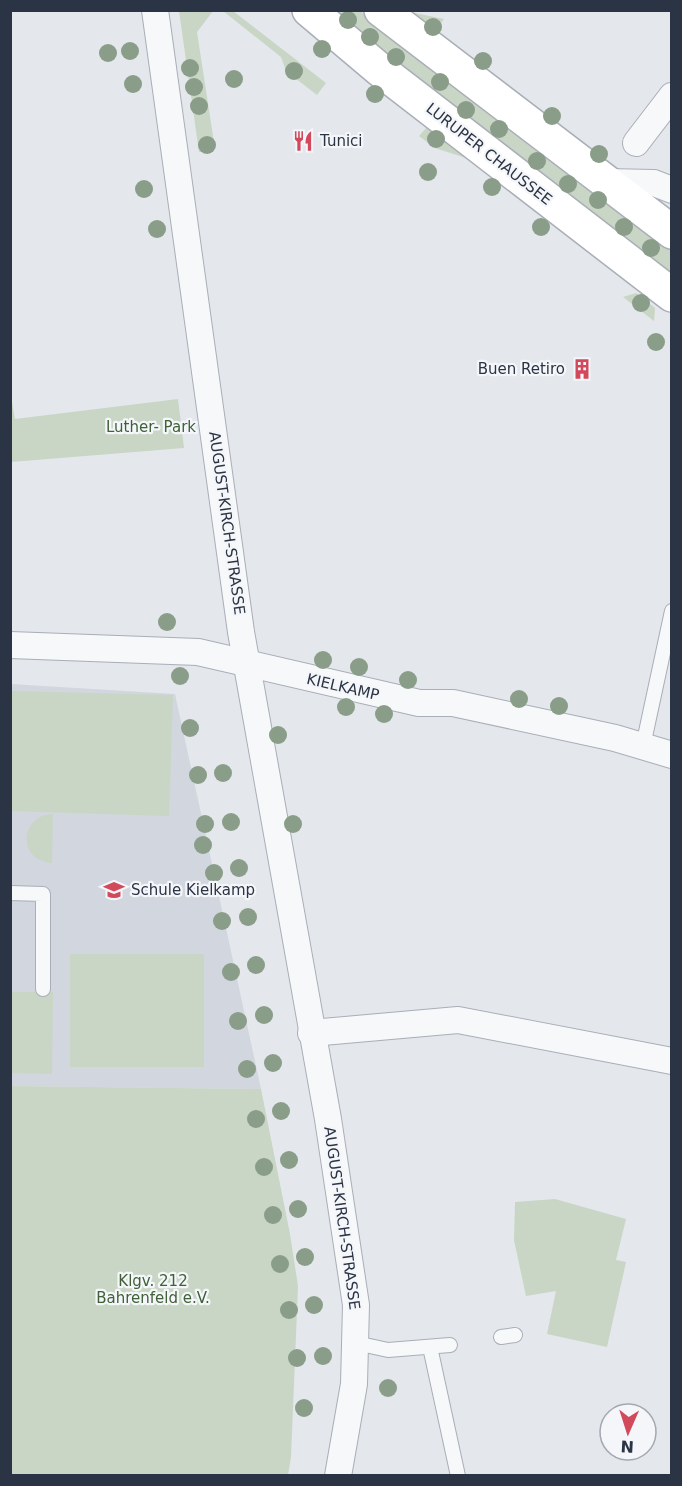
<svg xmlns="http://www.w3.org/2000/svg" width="682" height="1486" font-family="'DejaVu Sans',sans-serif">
<rect width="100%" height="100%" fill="#e4e7ec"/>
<!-- built -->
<path fill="#d2d6de" d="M10,684L175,694L261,1089L11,1086Z"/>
<!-- green -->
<g fill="#c9d6c5">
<path d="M179,11H213L197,32L215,149L199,152Z"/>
<path d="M223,11H233L326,83L317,95L286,71L281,57Z"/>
<path d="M329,11H360L671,248V278Z"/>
<path d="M405,11L444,19L434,33Z"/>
<path d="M429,125L470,157L469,159L435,148L419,136Z"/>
<path d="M636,293L655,308L654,321L623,297Z"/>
<path d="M10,391L15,419L178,399L184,448L11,462Z"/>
<path d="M11,691L173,695L169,816L11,811Z"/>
<path d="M53,814L52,863C17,861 19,815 53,814Z"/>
<rect x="70" y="954" width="134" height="113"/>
<path d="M11,992H53L52,1074L11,1073Z"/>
<path d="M11,1086L261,1089L290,1234L298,1286L291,1457L288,1475H11Z"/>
<path d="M555,1199L626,1219L616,1260L626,1262L607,1347L547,1334L556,1291L526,1296L514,1240L515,1202Z"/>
</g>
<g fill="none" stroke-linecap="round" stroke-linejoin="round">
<!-- lane casing -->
<g stroke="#a9aeb7" stroke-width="16">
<g id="lane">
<path d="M643,746L672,611"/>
<path d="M10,893L43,894V989"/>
<path d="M501,1337L515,1335"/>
<path d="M356,1343L388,1350L450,1345"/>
<path d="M430,1347L458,1476"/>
</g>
</g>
<!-- street casing -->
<g stroke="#a9aeb7" stroke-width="28">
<g id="street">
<path d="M155,10L241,632L328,1119L356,1305L354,1384L338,1476"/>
<path d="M636,143L672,96"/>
<path d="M606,182L654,183L672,190"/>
<path d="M10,645L198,652L419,703H453L615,738L672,755"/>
<path d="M311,1033L458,1020L672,1061"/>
</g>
</g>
<!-- secondary casing -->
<g stroke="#a9aeb7" stroke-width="36">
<g id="secondary">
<path d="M309,10L379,69L672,295"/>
<path d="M381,10L672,232"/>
</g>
</g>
<!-- lane -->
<use href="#lane" stroke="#f7f8fa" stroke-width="14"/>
<!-- street -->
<use href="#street" stroke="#f7f8fa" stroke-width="26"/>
<!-- secondary -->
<use href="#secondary" stroke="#fff" stroke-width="33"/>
</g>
<!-- trees -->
<g fill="#899d89">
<circle cx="348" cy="20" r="9"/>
<circle cx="433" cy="27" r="9"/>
<circle cx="370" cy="37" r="9"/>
<circle cx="322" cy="49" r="9"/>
<circle cx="130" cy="51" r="9"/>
<circle cx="108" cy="53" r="9"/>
<circle cx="396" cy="57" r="9"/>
<circle cx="483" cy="61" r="9"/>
<circle cx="190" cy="68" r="9"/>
<circle cx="294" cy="71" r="9"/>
<circle cx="234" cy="79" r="9"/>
<circle cx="440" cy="82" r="9"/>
<circle cx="133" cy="84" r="9"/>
<circle cx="194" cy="87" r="9"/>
<circle cx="375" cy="94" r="9"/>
<circle cx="199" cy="106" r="9"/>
<circle cx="466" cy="110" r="9"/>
<circle cx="552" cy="116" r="9"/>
<circle cx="499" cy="129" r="9"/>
<circle cx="436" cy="139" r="9"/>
<circle cx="207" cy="145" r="9"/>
<circle cx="599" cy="154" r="9"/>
<circle cx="537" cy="161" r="9"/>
<circle cx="428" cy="172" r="9"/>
<circle cx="568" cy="184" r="9"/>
<circle cx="492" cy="187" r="9"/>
<circle cx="144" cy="189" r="9"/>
<circle cx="598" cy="200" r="9"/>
<circle cx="541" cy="227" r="9"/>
<circle cx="624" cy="227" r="9"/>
<circle cx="157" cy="229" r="9"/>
<circle cx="651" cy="248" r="9"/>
<circle cx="641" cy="303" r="9"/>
<circle cx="656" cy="342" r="9"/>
<circle cx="167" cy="622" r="9"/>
<circle cx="323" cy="660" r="9"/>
<circle cx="359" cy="667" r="9"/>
<circle cx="180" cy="676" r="9"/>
<circle cx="408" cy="680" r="9"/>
<circle cx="519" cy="699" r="9"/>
<circle cx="559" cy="706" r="9"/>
<circle cx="346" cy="707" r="9"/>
<circle cx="384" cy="714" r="9"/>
<circle cx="190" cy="728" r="9"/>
<circle cx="278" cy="735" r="9"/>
<circle cx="223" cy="773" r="9"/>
<circle cx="198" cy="775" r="9"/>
<circle cx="231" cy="822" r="9"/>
<circle cx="205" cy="824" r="9"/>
<circle cx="293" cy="824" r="9"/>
<circle cx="203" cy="845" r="9"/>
<circle cx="239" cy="868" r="9"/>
<circle cx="214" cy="873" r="9"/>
<circle cx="248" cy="917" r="9"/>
<circle cx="222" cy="921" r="9"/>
<circle cx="256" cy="965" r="9"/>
<circle cx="231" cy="972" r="9"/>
<circle cx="264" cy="1015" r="9"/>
<circle cx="238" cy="1021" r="9"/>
<circle cx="273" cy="1063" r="9"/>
<circle cx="247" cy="1069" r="9"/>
<circle cx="281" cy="1111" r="9"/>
<circle cx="256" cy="1119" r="9"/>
<circle cx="289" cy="1160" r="9"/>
<circle cx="264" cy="1167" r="9"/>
<circle cx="298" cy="1209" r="9"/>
<circle cx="273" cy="1215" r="9"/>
<circle cx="305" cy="1257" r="9"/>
<circle cx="280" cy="1264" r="9"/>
<circle cx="314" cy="1305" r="9"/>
<circle cx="289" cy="1310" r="9"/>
<circle cx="323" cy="1356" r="9"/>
<circle cx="297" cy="1358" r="9"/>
<circle cx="388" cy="1388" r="9"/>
<circle cx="304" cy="1408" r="9"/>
</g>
<!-- icons -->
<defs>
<g id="restaurant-bare" transform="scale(1.62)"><path d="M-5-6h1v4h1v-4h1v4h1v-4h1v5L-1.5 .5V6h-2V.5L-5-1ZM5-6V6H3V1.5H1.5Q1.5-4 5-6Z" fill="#d1495b" stroke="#f4f6f9" stroke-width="2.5" paint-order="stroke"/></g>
<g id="building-bare" transform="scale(1.62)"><path d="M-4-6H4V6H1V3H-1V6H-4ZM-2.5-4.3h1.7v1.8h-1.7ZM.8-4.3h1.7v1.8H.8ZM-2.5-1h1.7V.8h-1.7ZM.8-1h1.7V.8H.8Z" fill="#d1495b" stroke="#f4f6f9" stroke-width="2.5" paint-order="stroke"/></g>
<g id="school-bare" transform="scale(1.62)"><path d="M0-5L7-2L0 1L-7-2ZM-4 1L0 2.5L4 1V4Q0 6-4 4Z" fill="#d1495b" stroke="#f4f6f9" stroke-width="2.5" paint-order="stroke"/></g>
</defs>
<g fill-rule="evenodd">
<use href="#restaurant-bare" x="303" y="141"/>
<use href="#building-bare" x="582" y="369"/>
<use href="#school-bare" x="114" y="890"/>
</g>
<g text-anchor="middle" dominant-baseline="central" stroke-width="4.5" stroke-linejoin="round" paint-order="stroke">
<!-- poi labels -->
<g font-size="15" fill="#2b3445" stroke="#f4f6f9" text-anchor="start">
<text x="320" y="141">Tunici</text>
<text x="565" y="369" text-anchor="end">Buen Retiro</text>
<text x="131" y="890">Schule Kielkamp</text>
</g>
<!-- street labels -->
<g font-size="15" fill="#2b3445" stroke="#f4f6f9">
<text transform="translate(489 154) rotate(38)">LURUPER CHAUSSEE</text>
<text transform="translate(227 523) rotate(82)">AUGUST-KIRCH-STRASSE</text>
<text transform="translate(343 687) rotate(13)">KIELKAMP</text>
<text transform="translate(342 1218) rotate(82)">AUGUST-KIRCH-STRASSE</text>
</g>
<!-- park labels -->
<g font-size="15" fill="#3f6138" stroke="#f4f6f9">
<text x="151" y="427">Luther- Park</text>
<text x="153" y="1281">Klgv. 212<tspan x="153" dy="17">Bahrenfeld e.V.</tspan></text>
</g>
</g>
<!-- border -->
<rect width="682" height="1486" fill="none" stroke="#2b3445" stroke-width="24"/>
<!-- north arrow -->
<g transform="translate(628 1432) rotate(183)"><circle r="28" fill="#f4f6f9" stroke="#a4a8b1" stroke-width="1.5"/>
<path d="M0-4.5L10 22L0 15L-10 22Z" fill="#d1495b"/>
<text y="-9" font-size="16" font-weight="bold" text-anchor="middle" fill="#2b3445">N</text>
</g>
</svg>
